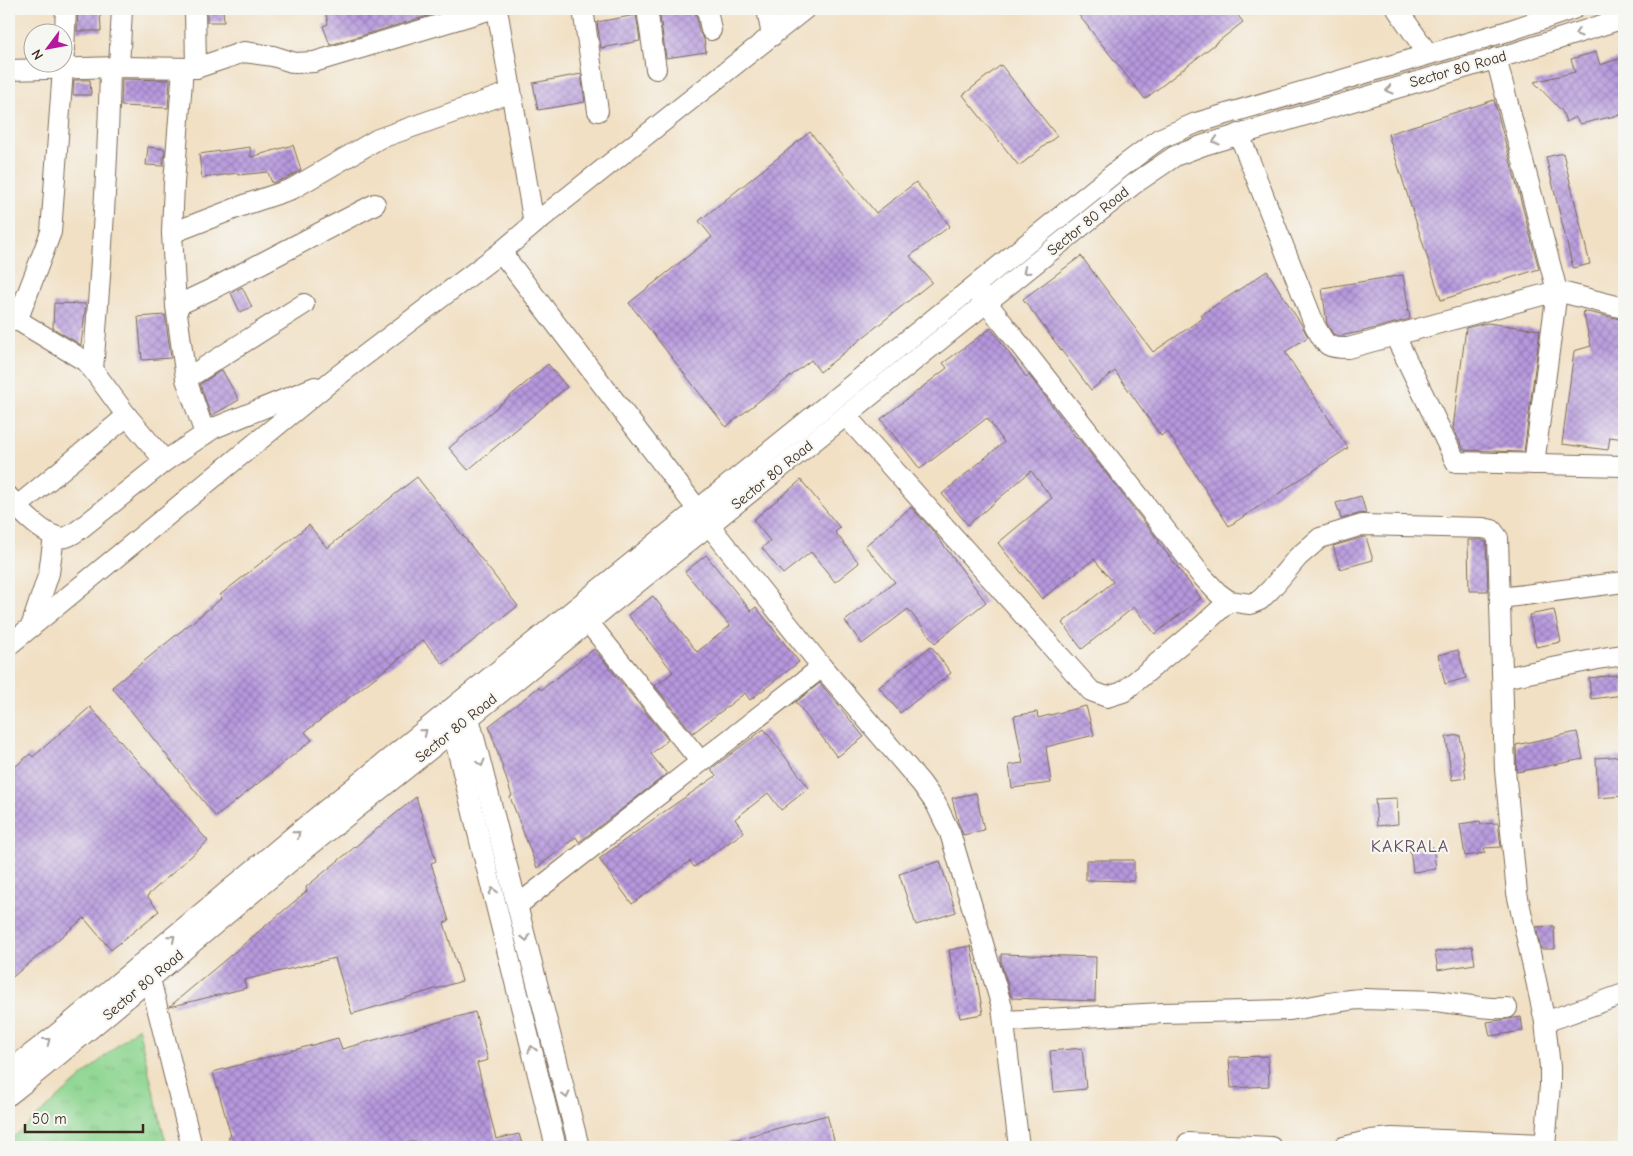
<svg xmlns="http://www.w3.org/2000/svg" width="1633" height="1156" font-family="'Comic Neue',sans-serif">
<defs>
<pattern id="park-tufts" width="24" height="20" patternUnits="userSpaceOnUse" patternTransform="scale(1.25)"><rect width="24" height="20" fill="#8dd590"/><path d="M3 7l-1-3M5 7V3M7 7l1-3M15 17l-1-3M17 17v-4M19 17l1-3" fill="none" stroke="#7bb77c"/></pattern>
<pattern id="building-cross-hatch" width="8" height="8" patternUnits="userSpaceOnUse" patternTransform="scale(1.25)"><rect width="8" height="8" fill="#b698de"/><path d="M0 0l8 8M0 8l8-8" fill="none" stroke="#957cb3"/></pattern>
</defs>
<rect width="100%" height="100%" fill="#f6f6f2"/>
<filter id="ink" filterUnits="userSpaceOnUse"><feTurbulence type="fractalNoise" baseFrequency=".02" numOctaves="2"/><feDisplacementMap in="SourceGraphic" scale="10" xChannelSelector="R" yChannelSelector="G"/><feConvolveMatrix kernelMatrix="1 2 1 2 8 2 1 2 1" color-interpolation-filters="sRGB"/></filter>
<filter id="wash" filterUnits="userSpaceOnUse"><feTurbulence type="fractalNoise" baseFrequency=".0096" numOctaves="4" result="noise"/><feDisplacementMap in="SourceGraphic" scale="20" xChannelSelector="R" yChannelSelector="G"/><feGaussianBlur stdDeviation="1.12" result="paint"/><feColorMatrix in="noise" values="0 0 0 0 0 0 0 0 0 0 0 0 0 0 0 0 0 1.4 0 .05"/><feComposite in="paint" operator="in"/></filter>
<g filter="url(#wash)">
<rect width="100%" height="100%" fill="#f1e0c4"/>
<!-- park -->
<path fill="url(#park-tufts)" stroke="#648057" d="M138,1027L167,1147H9V1141Z"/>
<g id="blocks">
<!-- building -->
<g fill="url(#building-cross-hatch)">
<path d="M78,9H100L101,31H77Z"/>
<path d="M207,9H223L224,22H207Z"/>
<path d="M325,9H451L330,45L323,26L328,24Z"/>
<path d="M659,9H695L699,32L704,39L706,52L666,58Z"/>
<path d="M1074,9H1233L1243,22L1145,99Z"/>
<path d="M636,15L640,41L601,48L597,22Z"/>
<path d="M1596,52L1600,65L1624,57V114L1580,124L1575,117L1566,122L1562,111L1534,82L1575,72L1571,59Z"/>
<path d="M1001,65L1057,136L1019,166L963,95Z"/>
<path d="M581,74L585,102L538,110L533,83Z"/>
<path d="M122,79L170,80L168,108L121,106Z"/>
<path d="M74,80H90L91,95H73Z"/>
<path d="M1494,100L1539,269L1441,300L1388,134Z"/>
<path d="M810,132L876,213L916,182L950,226L910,256L932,282L820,372L811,360L726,427L629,303L712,237L699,221Z"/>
<path d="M293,145L301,170L287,178L272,183L268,172L238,175V173L202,178L199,154L250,147L251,157Z"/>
<path d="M148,147L165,149L163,166L146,165Z"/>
<path d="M1563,153L1590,264L1573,268L1546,157Z"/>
<path d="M1081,256L1153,352L1203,318L1201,315L1267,271L1301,324L1308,337L1285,352L1348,448L1229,526L1167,431L1161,436L1115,371L1091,390L1023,299Z"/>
<path d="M1403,275L1409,310L1406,311H1409L1410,319L1360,332L1339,336L1333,334L1327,324L1322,288Z"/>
<path d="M242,287L252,307L240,312L231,293Z"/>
<path d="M54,303L86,304L81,345L53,328Z"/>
<path d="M1583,311L1624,320V439L1610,437L1608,450L1562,444L1574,351L1591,346Z"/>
<path d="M165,315L171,358L142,360L138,317Z"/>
<path d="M1487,323L1540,330L1524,452L1464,450L1453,428L1466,328Z"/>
<path d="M991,328L1026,377L1029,375L1077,439L1078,438L1159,541L1158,542L1201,598L1155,634L1134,607L1082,649L1062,623L1113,582L1094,559L1042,599L998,543L1052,498L1031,471L968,525L942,494L1004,442L987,418L920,469L881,419L947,368L943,363Z"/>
<path d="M548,364L567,387L468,470L449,448Z"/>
<path d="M222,370L239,400L211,416L200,384Z"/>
<path d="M417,477L518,606L443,664L423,640L305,732L312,740L216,817L112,687L222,598L220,595L309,525L327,548Z"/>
<path d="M801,480L840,528L835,532L859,563L835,582L811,552L783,574L762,548L770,541L753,520Z"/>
<path d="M1361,496L1366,513L1358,514L1341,519L1336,503Z"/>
<path d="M911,507L933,531L986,602L935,643L908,609L862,644L845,621L895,582L865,546Z"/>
<path d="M1364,537H1366L1373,560L1340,569L1333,546Z"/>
<path d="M1468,540H1482L1486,542L1488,591H1469Z"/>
<path d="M706,555L751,611L756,607L799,662L750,700L745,693L693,733L655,686L673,672L628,615L653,596L697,652L730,626L685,572Z"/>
<path d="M1554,610L1561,642L1536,647L1529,615Z"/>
<path d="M931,646L951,673L900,713L879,687Z"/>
<path d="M594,649L668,740L651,754L667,774L579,842L576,837L537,868L510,797L512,796L489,726L539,687L541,690Z"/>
<path d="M1458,650L1466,678L1445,684L1438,655Z"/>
<path d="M1624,674V695L1591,699L1589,678Z"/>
<path d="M820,683L864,737L837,757L796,702Z"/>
<path d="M1086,706L1094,735L1046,747L1051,783L1012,788L1009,765L1023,763L1014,716L1037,712L1038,718Z"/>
<path d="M90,707L208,841L147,896L159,911L111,950L84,918L9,980V772L30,754L33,757Z"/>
<path d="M764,729L809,788L781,810L768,793L735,819L744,832L694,867L690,861L632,904L599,859L655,818L716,776L711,769Z"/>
<path d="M1577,732L1583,759L1517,772L1516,745Z"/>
<path d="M1460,735L1466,778L1452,780L1446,737Z"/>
<path d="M1624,756V796L1598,798L1596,758Z"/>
<path d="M976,793L984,830L963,835L958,822L952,798Z"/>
<path d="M416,797L436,861L431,863L449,921L444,923L462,981L352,1014L335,958L244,980L246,988L169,1007L307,891L306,887Z"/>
<path d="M1397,798L1398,824L1377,826L1375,799Z"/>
<path d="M1480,821L1481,824L1498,823L1501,847L1484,848L1485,853L1465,856L1460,824Z"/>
<path d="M1433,847L1436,869L1413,872L1410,850Z"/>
<path d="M1086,860H1134V881L1086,880Z"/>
<path d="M940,861L956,912L916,925L899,874Z"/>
<path d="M1554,926L1555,949H1541L1536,927Z"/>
<path d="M971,946L983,1014L960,1018L949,950Z"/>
<path d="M1472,946L1475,964L1438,970L1435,952Z"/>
<path d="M1001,954L1096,957L1095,1001L1012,998L1001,963Z"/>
<path d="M475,1012L488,1060L477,1063L496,1139L519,1134L523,1147H417L416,1141L391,1147H231L228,1137L231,1136L213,1072L338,1038L342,1049Z"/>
<path d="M1521,1017L1523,1031L1490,1036L1487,1022Z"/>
<path d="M1082,1048L1086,1089L1054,1092L1050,1051Z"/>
<path d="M1268,1056L1269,1086L1231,1088L1229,1057Z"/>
<path d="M827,1115L836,1147H723V1143Z"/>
</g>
</g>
</g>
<g filter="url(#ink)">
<use href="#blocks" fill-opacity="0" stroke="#7b6a58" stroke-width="1"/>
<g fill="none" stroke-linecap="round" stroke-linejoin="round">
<!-- minor casing -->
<g stroke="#7b6a58" stroke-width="22">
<g id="minor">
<path d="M195,9L196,68"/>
<path d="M497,9L534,224"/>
<path d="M583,9L598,111"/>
<path d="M647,9L656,69"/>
<path d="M707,9L711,30"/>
<path d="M767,9L772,36"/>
<path d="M1397,9L1428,54"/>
<path d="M1496,58L1557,291L1624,308"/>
<path d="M119,67L122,9"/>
<path d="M183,68L174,183L172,233L176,306L186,379L205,434"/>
<path d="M9,70L119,67L196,68L244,52L273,56L295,63L314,62L492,9"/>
<path d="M1239,134L1315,326C1326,345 1325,348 1348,348L1557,291L1534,464"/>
<path d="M172,233L247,204L292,189L378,139L511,92"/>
<path d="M501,252L698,510L709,525L822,667L921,783L936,804L950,833L1002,1007L1019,1147"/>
<path d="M979,293L1201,575L1218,593L1229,601L1250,604L1260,600L1271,589L1298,557L1320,538L1362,525L1483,528L1492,530L1498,538L1505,770L1517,893L1545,1022"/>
<path d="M176,306L214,288L375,204"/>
<path d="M9,315L85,361L93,370L127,416L165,461"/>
<path d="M17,321L51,232L63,69L66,9"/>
<path d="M1395,336L1456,462L1624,466"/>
<path d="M93,370C101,269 108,169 110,68"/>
<path d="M186,379L304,304"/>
<path d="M846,416L1091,691L1107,697L1123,692L1202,626L1229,601"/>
<path d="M9,497C19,510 48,541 66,537C70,536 76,532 80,529L165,461L214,428L315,387"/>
<path d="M9,513L127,416"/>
<path d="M1501,598L1624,582"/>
<path d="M588,622L701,762"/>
<path d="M31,627L49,573L54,536"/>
<path d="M9,645L335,378L501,252L534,224L805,9"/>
<path d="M1503,678L1603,658L1624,655"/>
<path d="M466,706L579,1147"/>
<path d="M450,720L556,1147"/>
<path d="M518,905L822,667"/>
<path d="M147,967L192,1147"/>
<path d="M1004,1021L1163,1013L1289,1010C1316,1007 1339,999 1365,999C1388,1000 1411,1000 1434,1001C1459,1003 1482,1010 1507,1008"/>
<path d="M9,1071L57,1034L301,830L1123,166L1159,139L1196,123L1508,31L1573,9"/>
<path d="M9,1095C114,1012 213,923 317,840C589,620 863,403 1134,184L1175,156L1204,145L1515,53L1624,18"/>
<path d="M1188,1143L1271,1147"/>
<path d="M1344,1147L1371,1140L1392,1138L1545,1144"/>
<path d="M1545,1147L1550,1085V1067L1545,1022L1624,994"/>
</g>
</g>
<!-- minor -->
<use href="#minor" stroke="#fff" stroke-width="20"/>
</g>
<!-- one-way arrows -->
<defs><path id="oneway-chevron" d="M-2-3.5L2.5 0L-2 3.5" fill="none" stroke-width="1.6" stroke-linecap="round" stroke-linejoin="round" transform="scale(1.25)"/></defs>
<g stroke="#a79f9a">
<use href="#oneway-chevron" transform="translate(1578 33) rotate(163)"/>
<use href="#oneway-chevron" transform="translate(1389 90) rotate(164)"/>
<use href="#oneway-chevron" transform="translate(1216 141) rotate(163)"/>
<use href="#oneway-chevron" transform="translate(1026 271) rotate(141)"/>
<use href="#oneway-chevron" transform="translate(424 732) rotate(-39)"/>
<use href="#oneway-chevron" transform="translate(481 763) rotate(75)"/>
<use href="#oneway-chevron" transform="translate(297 834) rotate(-40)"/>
<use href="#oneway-chevron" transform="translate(493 891) rotate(-104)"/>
<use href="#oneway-chevron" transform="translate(172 938) rotate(-40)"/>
<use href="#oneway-chevron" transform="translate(526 938) rotate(76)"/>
<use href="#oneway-chevron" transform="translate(47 1041) rotate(-38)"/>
<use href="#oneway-chevron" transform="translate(532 1049) rotate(-104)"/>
<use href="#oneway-chevron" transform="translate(566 1095) rotate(76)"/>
</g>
</g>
<g text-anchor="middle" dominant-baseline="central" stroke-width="4.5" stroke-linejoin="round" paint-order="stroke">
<!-- street labels -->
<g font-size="15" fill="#3b2a1e" stroke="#f6f6f2">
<text transform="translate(1458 69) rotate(-16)">Sector 80 Road</text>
<text transform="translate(1088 221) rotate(-39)">Sector 80 Road</text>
<text transform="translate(772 475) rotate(-39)">Sector 80 Road</text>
<text transform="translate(456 728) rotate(-39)">Sector 80 Road</text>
<text transform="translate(143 985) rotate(-40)">Sector 80 Road</text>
</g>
<!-- quarter labels -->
<g font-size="18" letter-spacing="1" fill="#665061" stroke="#f6f6f2">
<text x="1410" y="846">KAKRALA</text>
</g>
</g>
<!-- margin -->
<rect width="1633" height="1156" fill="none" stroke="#f6f6f2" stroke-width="30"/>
<!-- north arrow -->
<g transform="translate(48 48) rotate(238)"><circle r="24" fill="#f6f6f2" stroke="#aba49d"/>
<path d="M0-4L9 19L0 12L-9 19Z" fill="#b5179e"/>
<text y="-8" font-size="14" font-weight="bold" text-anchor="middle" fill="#3b2a1e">N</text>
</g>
<!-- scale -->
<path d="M25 1124v8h118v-8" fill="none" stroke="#3b2a1e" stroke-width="2.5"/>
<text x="32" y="1124" font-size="15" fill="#3b2a1e" stroke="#f6f6f2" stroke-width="4" paint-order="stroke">50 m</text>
</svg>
